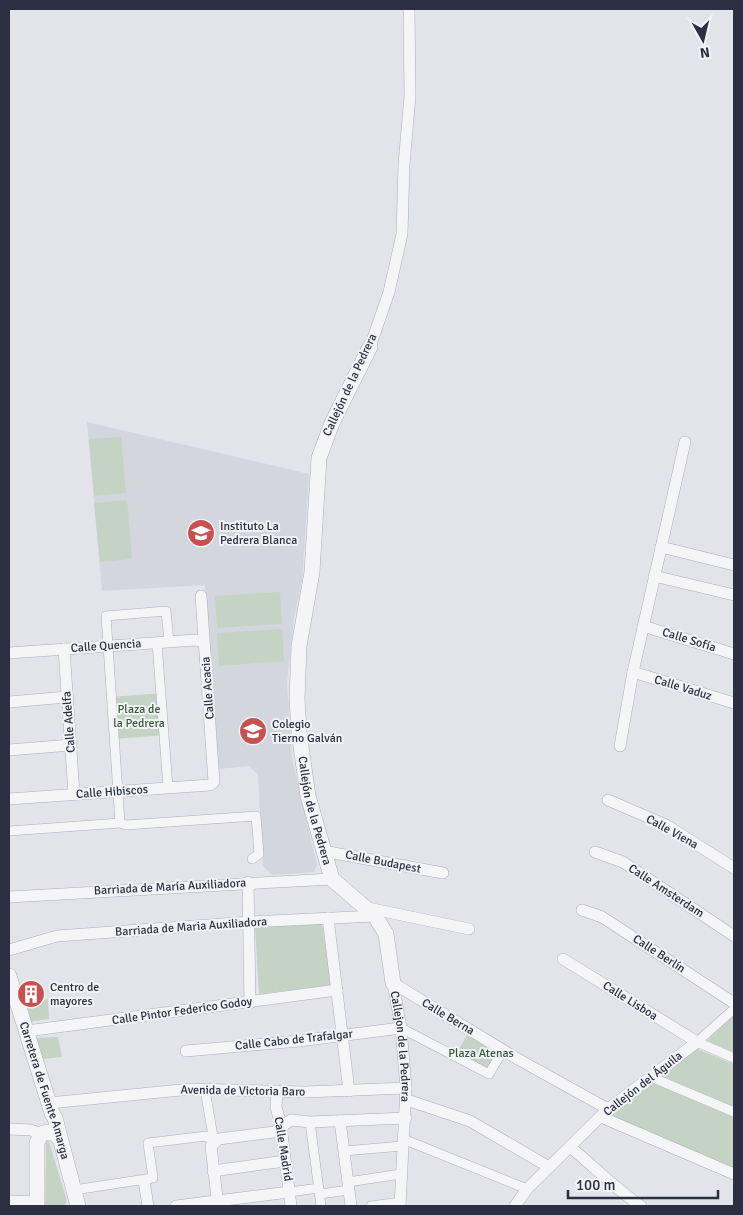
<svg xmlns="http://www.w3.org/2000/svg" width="743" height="1215" font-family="Signika,sans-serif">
<rect width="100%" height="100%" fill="#e2e4ea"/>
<!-- built -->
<path fill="#d4d6de" d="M87,422L309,474L302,581L294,618L287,682L292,759L317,865L314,872L272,875L263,866L258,775L249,766L218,769L205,585L102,591Z"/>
<!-- green -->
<g fill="#c5d3c4">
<path d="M121,437L126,493L94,496L89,439Z"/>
<path d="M127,500L132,559L100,562L94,503Z"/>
<path d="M280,592L282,624L217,628L215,596Z"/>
<path d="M282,629L284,661L219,666L217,633Z"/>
<path d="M165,693L168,735L113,739L110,697Z"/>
<path d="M322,923L331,985L259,994L255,927Z"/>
<path d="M48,999L49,1019L28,1022L23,1008Z"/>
<path d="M734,1015V1052L707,1041Z"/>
<path d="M470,1030L503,1050L489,1074L455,1056Z"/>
<path d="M58,1037L62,1057L42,1059L33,1038Z"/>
<path d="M697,1049L734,1064V1110L658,1076Z"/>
<path d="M651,1081L734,1116V1171L606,1115Z"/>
<path d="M46,1142H49L67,1201L64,1206H45Z"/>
</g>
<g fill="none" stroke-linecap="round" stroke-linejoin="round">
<!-- pedestrian casing -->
<g stroke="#abaeb7" stroke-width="10">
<g id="pedestrian">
<path d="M169,642L166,611L106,616L120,823L126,825L256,816L259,854L252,859"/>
<path d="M157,643L168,788"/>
<path d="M9,831L120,823"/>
<path d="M734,1009L697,1042L734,1058"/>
<path d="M401,1028L489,1074L503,1050"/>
<path d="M651,1077L734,1112"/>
<path d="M205,1090L214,1142"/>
<path d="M310,1122L321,1206"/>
<path d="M403,1139L527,1189"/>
<path d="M344,1151L402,1146"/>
<path d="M348,1182L401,1174"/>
<path d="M74,1190L153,1178L148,1143L206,1136L214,1142"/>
<path d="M289,1192L319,1188"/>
<path d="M320,1194L349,1190"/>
<path d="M371,1206L401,1202"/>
</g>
</g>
<!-- minor casing -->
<g stroke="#abaeb7" stroke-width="12">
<g id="minor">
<path d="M370,347L389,292L402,234L404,164L410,96L409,9"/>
<path d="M661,547L734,565"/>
<path d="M654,576L734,595"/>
<path d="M643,626L734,654"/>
<path d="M64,649L74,794"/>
<path d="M9,653L196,640L203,642"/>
<path d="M633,672L734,703"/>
<path d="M9,702L67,697"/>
<path d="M620,746L633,672L685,442"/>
<path d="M9,750L71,745"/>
<path d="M9,799L210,785L214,782L201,596"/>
<path d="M608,800L666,825L734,868"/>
<path d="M323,851L443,873"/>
<path d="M595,852L623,862L734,936"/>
<path d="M248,882L250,1003"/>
<path d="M9,897L332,879"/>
<path d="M368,908L469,929"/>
<path d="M582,910L602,917L734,1003"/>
<path d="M328,918L349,1091"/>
<path d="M9,950L57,936L250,922L375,916"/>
<path d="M393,983L516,1058L608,1109"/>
<path id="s1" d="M393,983L401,1028L406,1088L400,1206"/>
<path d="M27,1031L337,990"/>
<path d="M186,1051L299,1041L401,1028"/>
<path d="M277,1091L276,1107L281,1126L291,1206"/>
<path d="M407,1100L470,1121L549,1167"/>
<path d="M49,1103L191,1089L305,1092L406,1088"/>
<path d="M601,1117L734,1174"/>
<path d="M340,1121L351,1206"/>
<path d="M9,1129L31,1130L41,1134"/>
<path d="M570,1147C595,1167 614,1188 641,1206"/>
<path d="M213,1171L285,1161"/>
<path d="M144,1181L148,1206"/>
<path d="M9,1201L37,1202"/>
<path d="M176,1206L289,1192"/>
<path d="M218,1206L211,1146L219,1139L274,1132L291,1120L310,1122L406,1118"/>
<path d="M515,1206L527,1189L608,1109L697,1042L563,959"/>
</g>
</g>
<!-- tertiary casing -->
<g stroke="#abaeb7" stroke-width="16">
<g id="tertiary">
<path id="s2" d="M370,347L332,423L319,458L312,572L299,646L297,699L299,732L308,796L332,879L375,916L386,934L393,983"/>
<path id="s3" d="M9,976L52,1113L55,1118L78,1206"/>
<path d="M37,1206V1143L41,1134C48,1131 54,1132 59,1138"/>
</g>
</g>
<!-- pedestrian -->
<use href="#pedestrian" stroke="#f5f5f8" stroke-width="9"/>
<!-- minor -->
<use href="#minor" stroke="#f5f5f8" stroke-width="11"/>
<!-- tertiary -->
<use href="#tertiary" stroke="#f5f5f8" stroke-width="15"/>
</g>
<!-- icons -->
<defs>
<g id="university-disc" transform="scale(1.4375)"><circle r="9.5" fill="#c6514f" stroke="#f2f3f7"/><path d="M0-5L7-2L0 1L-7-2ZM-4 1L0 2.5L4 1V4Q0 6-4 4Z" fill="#fff"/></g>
<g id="school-disc" transform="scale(1.4375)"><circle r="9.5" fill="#c6514f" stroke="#f2f3f7"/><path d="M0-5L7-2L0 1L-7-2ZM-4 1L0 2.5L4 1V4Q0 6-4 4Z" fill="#fff"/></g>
<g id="building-disc" transform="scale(1.4375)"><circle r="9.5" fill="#c6514f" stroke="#f2f3f7"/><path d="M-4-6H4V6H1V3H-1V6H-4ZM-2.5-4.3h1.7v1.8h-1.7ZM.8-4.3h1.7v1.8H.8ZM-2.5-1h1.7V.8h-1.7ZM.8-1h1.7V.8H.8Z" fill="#fff"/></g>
</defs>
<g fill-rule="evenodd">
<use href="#university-disc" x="201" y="533"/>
<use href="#school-disc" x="253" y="731"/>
<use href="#building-disc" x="31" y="994"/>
</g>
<g text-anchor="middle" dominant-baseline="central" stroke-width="4" stroke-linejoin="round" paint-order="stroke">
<!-- street labels -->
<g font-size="12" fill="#2b2f41" stroke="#f2f3f7">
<text transform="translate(350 385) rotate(-65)">Callejón de la Pedrera</text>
<text transform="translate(689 640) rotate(17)">Calle Sofía</text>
<text transform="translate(106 646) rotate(-4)">Calle Quencia</text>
<text transform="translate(208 688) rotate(-94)">Calle Acacia</text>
<text transform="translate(683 688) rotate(17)">Calle Vaduz</text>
<text transform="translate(69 722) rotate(-94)">Calle Adelfa</text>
<text transform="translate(112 792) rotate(-4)">Calle Hibiscos</text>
<text stroke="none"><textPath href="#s2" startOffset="478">Callejón de la Pedrera</textPath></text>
<text transform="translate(672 832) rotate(29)">Calle Viena</text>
<text transform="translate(383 862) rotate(11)">Calle Budapest</text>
<text transform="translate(170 887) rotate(-3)">Barriada de María Auxiliadora</text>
<text transform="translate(666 891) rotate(33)">Calle Amsterdam</text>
<text transform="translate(191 927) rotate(-4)">Barriada de Maria Auxiliadora</text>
<text transform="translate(659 954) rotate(33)">Calle Berlín</text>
<text transform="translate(630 1001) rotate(32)">Calle Lisboa</text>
<text transform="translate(182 1011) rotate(-8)">Calle Pintor Federico Godoy</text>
<text transform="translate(448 1017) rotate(31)">Calle Berna</text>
<text transform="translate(294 1040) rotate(-6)">Calle Cabo de Trafalgar</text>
<text stroke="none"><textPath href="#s1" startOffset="64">Callejon de la Pedrera</textPath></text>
<text transform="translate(643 1084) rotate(-38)">Callejón del Águila</text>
<text stroke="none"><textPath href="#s3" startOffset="120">Carretera de Fuente Amarga</textPath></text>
<text transform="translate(243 1091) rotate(1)">Avenida de Victoria Baro</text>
<text transform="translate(283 1149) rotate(81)">Calle Madrid</text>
</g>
<!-- poi labels -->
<g font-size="12" fill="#2b2f41" stroke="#f2f3f7" text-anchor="start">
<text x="220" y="526">Instituto La<tspan x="220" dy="14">Pedrera Blanca</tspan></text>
<text x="272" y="724">Colegio<tspan x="272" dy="14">Tierno Galván</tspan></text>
<text x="50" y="987">Centro de<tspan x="50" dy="14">mayores</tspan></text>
</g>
<!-- park labels -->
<g font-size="12" fill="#3a5b39" stroke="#f2f3f7">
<text x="139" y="709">Plaza de<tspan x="139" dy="14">la Pedrera</tspan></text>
<text x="481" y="1053">Plaza Atenas</text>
</g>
</g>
<!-- border -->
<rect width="743" height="1215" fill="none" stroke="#2b2f41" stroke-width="20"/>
<!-- north arrow -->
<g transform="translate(703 40) rotate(172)" stroke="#f2f3f7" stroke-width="4" paint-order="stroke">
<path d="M0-4L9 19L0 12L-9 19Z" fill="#2b2f41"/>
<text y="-8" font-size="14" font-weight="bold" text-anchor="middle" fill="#2b2f41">N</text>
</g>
<!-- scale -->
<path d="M568 1190v8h150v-8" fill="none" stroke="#2b2f41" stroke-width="2.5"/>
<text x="576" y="1190" font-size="15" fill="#2b2f41" stroke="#f2f3f7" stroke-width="4" paint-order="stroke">100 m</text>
</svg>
